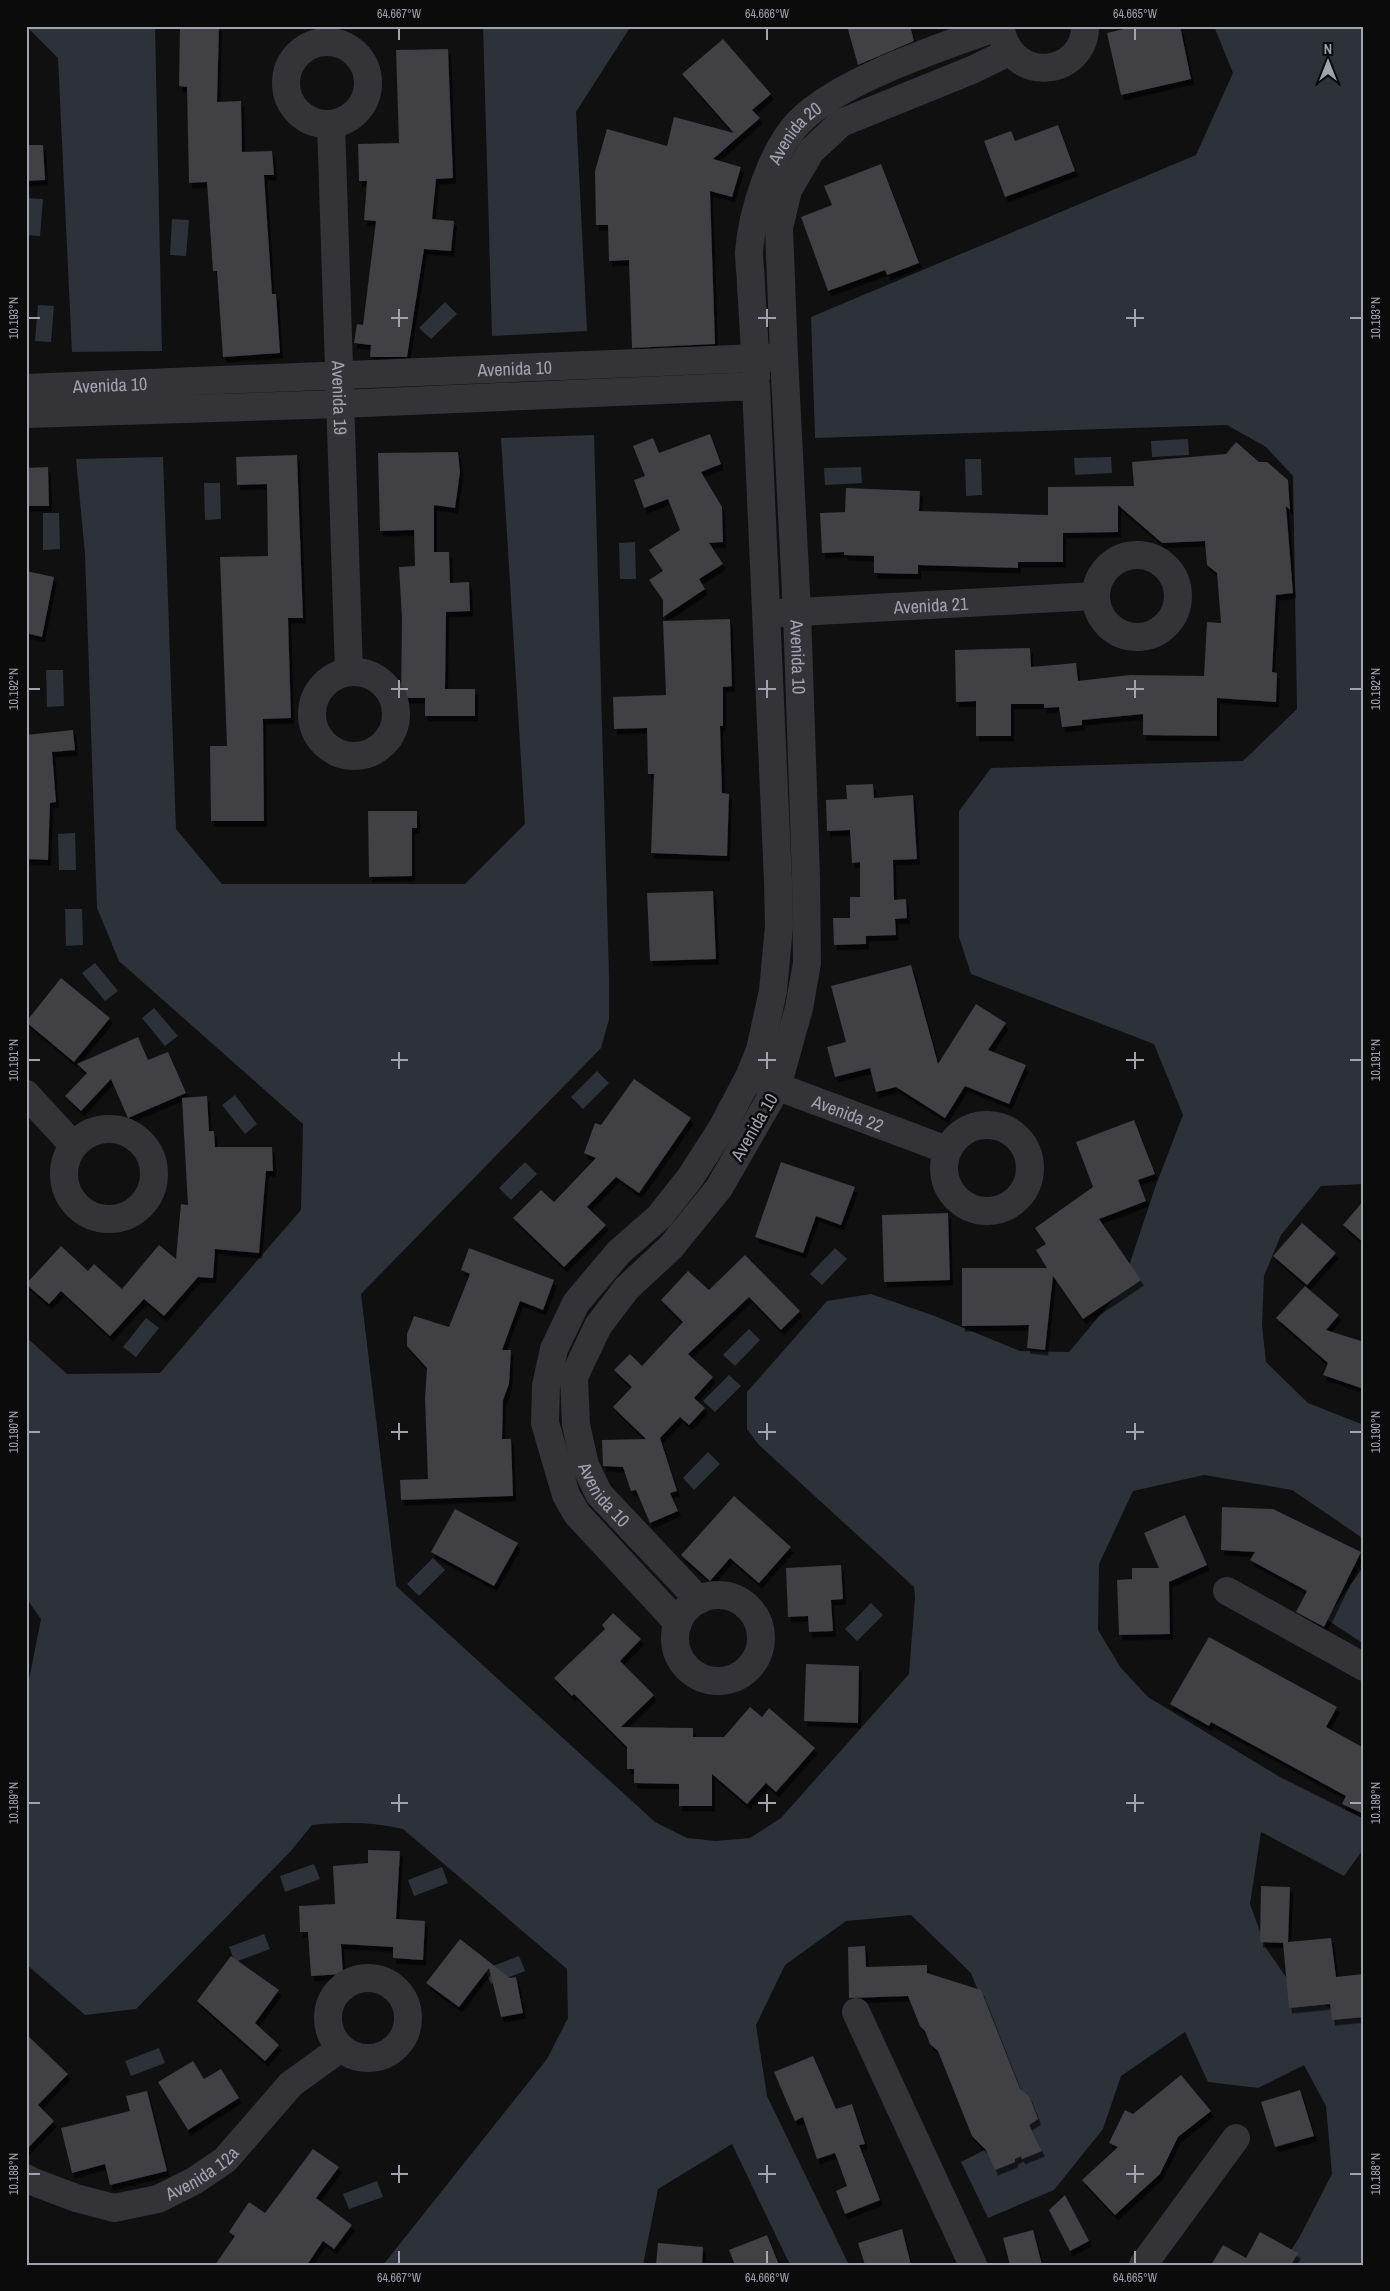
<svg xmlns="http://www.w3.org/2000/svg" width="1390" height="2291" font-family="'Archivo Narrow',sans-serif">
<defs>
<filter id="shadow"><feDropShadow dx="3" dy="5.5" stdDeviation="0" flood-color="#0009"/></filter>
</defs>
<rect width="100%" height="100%" fill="#101011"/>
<!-- water -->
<g fill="#2c313a">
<path d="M26,26H155L162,351L72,352L58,58Z"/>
<path d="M483,26H631L576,112L587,331L492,336Z"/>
<path d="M1214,26H1364V1184L1321,1186L1281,1235L1264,1276L1262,1325L1266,1362L1308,1403L1364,1425V1539L1292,1490L1204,1475L1133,1491L1099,1564L1098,1630L1121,1668L1148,1697L1280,1777L1364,1819V1848L1344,1876L1261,1832L1250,1904L1266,1948L1294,1989L1335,2010L1364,2017V2265H1281L1299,2238L1332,2174L1326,2106L1304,2065L1258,2088L1208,2082L1185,2032L1121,2076L1103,2129L1054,2190L988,2218L961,2162L1023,2130L1001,2048L971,1973L911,1915L846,1921L785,1965L756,2025L767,2096L849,2265H790L732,2144L658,2189L643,2265H383L547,2059L568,2018L567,1969L403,1829C372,1822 344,1822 312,1825L290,1852L136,2009L85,2015L26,1964V1695L41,1619L26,1598V1337L67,1374L160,1373L301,1210L303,1124L119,961L97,908L85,554L76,459L163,457L176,829L222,884H465L525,824L501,438L594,435L609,978V1019L601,1048L361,1294L396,1586L655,1822L687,1838L716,1841L750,1838L781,1818L909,1674L915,1597L914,1587L758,1444L747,1429V1392L827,1301L871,1294L932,1315L1020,1351L1069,1352L1121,1290L1156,1185L1183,1115L1154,1044L971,974L959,937V811L991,768L1243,761L1297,709L1293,476L1266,447L1227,425L815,438L811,317L1196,155L1233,73Z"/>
<path d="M26,198L43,199L40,236L26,235Z"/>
<path d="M172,219L189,220L186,256L170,255Z"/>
<path d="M445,302L457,314L431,339L419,328Z"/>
<path d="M38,305L54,306L51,342L35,341Z"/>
<path d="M1188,439L1189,455L1152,457L1151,441Z"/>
<path d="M1111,457L1112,473L1075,475L1074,458Z"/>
<path d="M965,459H981L982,495L966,496Z"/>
<path d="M861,467L862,483L825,485L824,468Z"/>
<path d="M204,483H220L221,519L205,520Z"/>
<path d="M43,513H59L60,549L43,550Z"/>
<path d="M635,542L636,579H620L619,543Z"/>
<path d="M46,670H63L64,706L47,707Z"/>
<path d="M75,833L76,870H59L58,834Z"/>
<path d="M65,909H82L83,945L66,946Z"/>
<path d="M95,963L118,991L105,1001L82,973Z"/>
<path d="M154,1008L178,1036L165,1046L142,1018Z"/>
<path d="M597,1071L609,1083L583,1109L571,1097Z"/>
<path d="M235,1095L257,1124L245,1134L222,1105Z"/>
<path d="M525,1162L537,1174L511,1200L499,1188Z"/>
<path d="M835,1248L847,1259L822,1285L810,1274Z"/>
<path d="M146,1318L159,1328L136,1357L123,1347Z"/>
<path d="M749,1329L760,1340L735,1366L723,1355Z"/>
<path d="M729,1375L741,1386L715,1412L703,1401Z"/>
<path d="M708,1452L720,1464L694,1490L683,1478Z"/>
<path d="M433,1558L445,1570L419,1596L407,1584Z"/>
<path d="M1364,1566V1644L1326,1619Z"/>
<path d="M871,1603L883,1615L857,1641L845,1629Z"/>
<path d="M314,1864L320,1879L285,1892L280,1876Z"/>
<path d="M442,1867L448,1883L414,1896L408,1880Z"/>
<path d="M264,1934L270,1949L235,1962L229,1947Z"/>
<path d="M519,1956L525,1971L491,1984L485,1969Z"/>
<path d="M159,2048L165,2063L131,2076L125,2061Z"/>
<path d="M377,2181L383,2197L349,2209L343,2194Z"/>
</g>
<!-- building -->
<g fill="#3f3f44" filter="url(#shadow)">
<path d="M180,26H219L217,102L241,101L242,152L272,151L274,175H264L272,294H276L280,353L223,357L217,271H213L207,182L189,183L187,87L179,86Z"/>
<path d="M847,26H910L914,41L858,65Z"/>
<path d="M1136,26H1180L1191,79L1121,95L1107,33Z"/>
<path d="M723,39L771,94L752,110L760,118L713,159L741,167L732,197L710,191L715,344L632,348L629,260L609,261L608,225H596L595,171L607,129L667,146L674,117L734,133L682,74Z"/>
<path d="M448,49L453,178L436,179L432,219L454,221L451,251L424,249L407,357H370L371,345L354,343L357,324L363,325L376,221L364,220L367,181H359L358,144L399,143L396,50Z"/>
<path d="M1058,125L1075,171L1005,197L984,141L1011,131L1015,141Z"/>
<path d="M26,145H43L45,180L26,181Z"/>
<path d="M881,164L919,263L887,275L885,270L828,291L801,217L832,205L824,186Z"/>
<path d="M710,434L721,464L701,472L722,507L723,542L709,543L723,564L699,579L705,589L663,617V600L649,580L663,571L649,550L680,530L668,499L644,508L634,480L645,476L633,446L653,438L659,453Z"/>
<path d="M1236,442L1259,462H1267L1288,480L1290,510L1286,506L1293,593L1276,595L1272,672L1277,673L1276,702L1217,698V736L1143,735V714L1082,720V725L1062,727L1059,707L1044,708V704H1011V736H976V701L956,702L955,650L1030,648L1031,667L1076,663L1078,681L1130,675L1204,676L1207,622L1221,623L1217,573L1207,565L1205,541L1162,543L1118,505V532L1063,533V562H1018V568L918,565V574L874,573V556L844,555V552L822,553L820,513L845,512L846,488L920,491L919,511L1048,515V487L1134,486L1132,462L1226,454Z"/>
<path d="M458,452L460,472L455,508L434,505V552H449L450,583L469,582L470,611L446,612L445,689H475V716H425V698H401L402,619L399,567L415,566L414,530L380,531L378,453Z"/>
<path d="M297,455L303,618H288L291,718L263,719L264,821H211L210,746H227L220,557L268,556L267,484L237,485L236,457Z"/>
<path d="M48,467L49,506H26V468Z"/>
<path d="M26,571L54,577L42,637L26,633Z"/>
<path d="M730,619L732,686L723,687V726H720L722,793L729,794L727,856L651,853L654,774H648L647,728L614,729L613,697L666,695L663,621Z"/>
<path d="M73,730L75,750L52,752L56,802L50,803L48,860L26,859V735Z"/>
<path d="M873,784L874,798L913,795L917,859L893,860L894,900L906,899L907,918L895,919L896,935L866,936V944L834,945L833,918H850V897H860V862L852,863L850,830L827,831L826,800L847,799L846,785Z"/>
<path d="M368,811H417V828H412V876L369,877Z"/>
<path d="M713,891L716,959L650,961L647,893Z"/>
<path d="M911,965L938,1064L976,1004L1006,1023L988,1050L1026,1065L1009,1104L965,1086L945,1118L896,1087L876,1092L870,1068L835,1077L827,1047L846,1042L831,986Z"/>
<path d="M61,978L110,1018L74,1062L26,1022Z"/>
<path d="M138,1037L148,1060L168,1052L186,1093L128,1118L111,1079L81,1111L65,1096L87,1073L77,1064Z"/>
<path d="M634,1079L691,1118L639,1193L616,1177L587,1207L606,1225L564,1267L513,1218L541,1190L554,1202L596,1158L584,1153L595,1123L601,1125Z"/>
<path d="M207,1096L209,1131H214L215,1147H272L273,1171H266L259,1253L215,1249L213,1278L198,1277L164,1316L144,1299L110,1336L61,1291L49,1304L26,1284L61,1246L88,1271L94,1264L122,1289L159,1245L176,1259L181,1204L188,1205L182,1098Z"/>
<path d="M1134,1120L1155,1174L1138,1180L1146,1201L1099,1219L1141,1280L1083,1319L1053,1276L1045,1350L1027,1348L1029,1325L962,1326V1268H1047L1036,1250L1046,1244L1035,1228L1093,1187L1076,1142Z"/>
<path d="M781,1162L855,1187L841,1225L816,1216L803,1253L755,1237Z"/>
<path d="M1364,1200V1243L1343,1225Z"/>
<path d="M948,1213L950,1280L884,1282L882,1215Z"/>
<path d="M1302,1223L1336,1253L1307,1285L1273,1256Z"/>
<path d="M469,1248L554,1280L543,1310L520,1301L502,1350H511L509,1384L503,1400L502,1439H511L513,1496L401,1500L400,1480L428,1479L425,1398L427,1368L407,1346V1334L414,1316L449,1327L470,1274L461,1270Z"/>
<path d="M745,1255L800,1311L781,1330L749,1297L688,1354L713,1377L694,1398L705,1408L689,1425L680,1417L660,1438L677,1491L670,1493L678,1511L650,1523L636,1490L631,1491L623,1467L603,1466L602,1440L646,1439L613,1407L632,1387L614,1370L630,1354L642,1366L683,1322L661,1300L688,1271L709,1290Z"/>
<path d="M1305,1286L1339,1315L1326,1330L1364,1342V1389L1323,1375L1328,1363L1276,1318Z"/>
<path d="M734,1496L791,1547L759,1583L730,1558L710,1581L681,1555Z"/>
<path d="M1222,1507L1273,1509L1361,1552L1324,1627L1296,1612L1307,1591L1250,1560L1255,1552L1221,1550Z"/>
<path d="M455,1509L518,1543L494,1586L431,1552Z"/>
<path d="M1185,1515L1207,1565L1169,1582L1170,1634L1119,1635L1117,1580L1132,1579V1568H1159L1144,1533Z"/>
<path d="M841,1565L843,1599L831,1600L833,1631L809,1632L808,1616L788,1617L786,1568Z"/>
<path d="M613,1613L641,1639L620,1661L654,1695L621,1727L693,1728V1737H724L750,1707L762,1717L769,1708L815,1748L776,1792L766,1783L747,1804L712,1774V1806H679V1784L634,1783V1769H627V1747L574,1694L572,1696L554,1678L605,1629L602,1625Z"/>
<path d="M1209,1637L1337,1707L1326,1727L1364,1748V1814L1342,1804L1346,1796L1211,1722L1209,1726L1170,1704Z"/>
<path d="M806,1664L859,1666L858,1723L804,1721Z"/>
<path d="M368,1850L400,1851L396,1919L425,1921L423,1960L393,1958V1947L341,1944L343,1974L311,1976L308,1932H300L299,1906L335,1904L333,1866L368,1863Z"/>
<path d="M1261,1886L1290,1887L1288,1942L1331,1938L1336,1977L1364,1974V2017L1332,2020L1330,2004L1289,2008L1283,1943H1285L1260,1942Z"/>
<path d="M460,1939L510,1978L516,1977L523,2013L501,2017L489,1968L459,2007L426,1983Z"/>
<path d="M865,1946L866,1967L927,1965V1973L981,1990L1020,2089L1029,2096L1038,2119L1029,2125L1042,2151L1022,2159L1021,2156L1015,2159V2162L995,2170L986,2150L972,2136L938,2051L930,2044L925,2031L920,2026L908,1996L849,1998L848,1947Z"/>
<path d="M231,1956L279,1990L255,2023L279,2045L265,2061L197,2001Z"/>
<path d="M26,2034L68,2074L38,2105L54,2121L26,2150Z"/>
<path d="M813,2056L836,2109L852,2104L865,2144L859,2145L880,2200L845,2214L836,2191L847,2186L835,2153L817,2159L803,2117L795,2121L774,2072Z"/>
<path d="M193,2061L204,2079L221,2069L239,2098L188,2130L158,2082Z"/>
<path d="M1181,2075L1211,2111L1178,2137L1160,2174L1115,2215L1082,2180L1118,2147L1109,2143L1125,2110L1133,2114Z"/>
<path d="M1300,2090L1314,2136L1275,2147L1261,2102Z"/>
<path d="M147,2091L167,2171L110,2185L105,2164L72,2173L61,2128L130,2111L126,2096Z"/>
<path d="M313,2149L339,2167L316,2198L352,2225L334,2249L323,2241L307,2265H215L235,2236L229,2232L249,2202L265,2213Z"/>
<path d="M1065,2195L1089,2241L1070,2251L1049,2210Z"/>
<path d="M902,2229L911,2265H865L858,2243Z"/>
<path d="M1033,2230L1042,2265H1010L1003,2238Z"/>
<path d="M1260,2232L1298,2253L1291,2265H1211L1223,2245L1246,2258Z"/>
<path d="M767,2235L779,2265H735L729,2250Z"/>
<path d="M658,2243L703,2247L702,2265H656Z"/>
</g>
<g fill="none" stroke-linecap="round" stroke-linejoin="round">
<!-- minor -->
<g stroke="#333338" stroke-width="28">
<circle cx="327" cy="83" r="41"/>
<path id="s1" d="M331,124L349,672"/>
<path d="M784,357L779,228L788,190L811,151L841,123L972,70L1009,52"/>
<path id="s2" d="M756,377C755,347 753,317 751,286C751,275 749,263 749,252C752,213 771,151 799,122C841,79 942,47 1000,26C1011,88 1086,75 1085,26"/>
<path id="s3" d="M26,388L784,357L797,612L806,878L807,963L799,1008L777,1087L719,1188L671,1247L627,1288L598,1326L574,1377L576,1425L585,1465L599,1494L699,1600"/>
<path d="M26,414L339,404L756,386L778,881L779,926L773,991L760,1050L750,1075L722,1128L690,1178L659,1217L619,1252L576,1303L554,1349L546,1386L545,1423L566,1495L577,1514L678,1623"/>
<circle cx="1137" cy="596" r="41"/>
<path id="s4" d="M780,613L1095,596"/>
<circle cx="354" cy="714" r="42"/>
<path id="s5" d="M760,1080L947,1150"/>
<path d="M26,1094L73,1145"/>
<circle cx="987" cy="1168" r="43"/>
<circle cx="109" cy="1174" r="45"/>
<path d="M1227,1591L1364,1667"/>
<circle cx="718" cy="1638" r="43"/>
<circle cx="368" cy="2018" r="40"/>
<path d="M856,2012L973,2265"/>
<path id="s6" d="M26,2178L31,2181L76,2198L114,2208L158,2199L194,2181L225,2160L291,2084L341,2048"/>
<path d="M1143,2265L1236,2138"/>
</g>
</g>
<!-- ticks -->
<path fill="none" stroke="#a2a3b1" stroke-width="2" d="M399,28V40M767,28V40M1135,28V40M399,309V327M767,309V327M1135,309V327M28,318H40M391,318H408M758,318H776M1126,318H1144M1350,318H1362M399,680V698M767,680V698M1135,680V698M28,689H40M391,689H408M758,689H776M1126,689H1144M1350,689H1362M399,1052V1069M767,1052V1069M1135,1052V1069M28,1060H40M391,1060H408M758,1060H776M1126,1060H1144M1350,1060H1362M399,1423V1440M767,1423V1440M1135,1423V1440M28,1432H40M391,1432H408M758,1432H776M1126,1432H1144M1350,1432H1362M399,1794V1812M767,1794V1812M1135,1794V1812M28,1803H40M391,1803H408M758,1803H776M1126,1803H1144M1350,1803H1362M399,2165V2183M767,2165V2183M1135,2165V2183M28,2174H40M391,2174H408M758,2174H776M1126,2174H1144M1350,2174H1362M399,2251V2264M767,2251V2264M1135,2251V2264"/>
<g text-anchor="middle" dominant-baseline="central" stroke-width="5" stroke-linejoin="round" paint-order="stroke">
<!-- street labels -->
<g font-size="18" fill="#a2a3b1" stroke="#0b0b0c">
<text stroke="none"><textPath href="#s2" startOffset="255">Avenida 20</textPath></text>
<text stroke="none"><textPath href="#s3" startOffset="489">Avenida 10</textPath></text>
<text stroke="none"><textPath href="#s3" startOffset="84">Avenida 10</textPath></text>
<text stroke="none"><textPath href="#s1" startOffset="274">Avenida 19</textPath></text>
<text stroke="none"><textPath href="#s4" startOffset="151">Avenida 21</textPath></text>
<text stroke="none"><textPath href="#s3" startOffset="1059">Avenida 10</textPath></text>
<text stroke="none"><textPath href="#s5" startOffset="94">Avenida 22</textPath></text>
<text transform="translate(754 1127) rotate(-60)">Avenida 10</text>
<text stroke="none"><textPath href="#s3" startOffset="1974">Avenida 10</textPath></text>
<text stroke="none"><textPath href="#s6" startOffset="189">Avenida 12a</textPath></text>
</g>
</g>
<!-- border -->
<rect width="1390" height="2291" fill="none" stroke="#0b0b0c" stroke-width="55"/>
<!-- north arrow -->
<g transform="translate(1328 62)" stroke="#0b0b0c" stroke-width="4" paint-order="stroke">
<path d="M0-4L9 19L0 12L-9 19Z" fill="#a2a3b1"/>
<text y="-8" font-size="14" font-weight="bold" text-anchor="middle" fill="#a2a3b1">N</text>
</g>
<rect x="28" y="28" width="1334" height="2236" fill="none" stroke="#a2a3b1" stroke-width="2"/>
<g font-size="12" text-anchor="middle" fill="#a2a3b1">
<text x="399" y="18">64.667°W</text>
<text x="767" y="18">64.666°W</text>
<text x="1135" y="18">64.665°W</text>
<text transform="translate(14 318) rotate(-90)" y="4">10.193°N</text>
<text transform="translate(1376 318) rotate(-90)" y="4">10.193°N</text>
<text transform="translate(14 689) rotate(-90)" y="4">10.192°N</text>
<text transform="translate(1376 689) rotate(-90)" y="4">10.192°N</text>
<text transform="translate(14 1060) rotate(-90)" y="4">10.191°N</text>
<text transform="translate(1376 1060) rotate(-90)" y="4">10.191°N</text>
<text transform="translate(14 1432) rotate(-90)" y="4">10.190°N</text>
<text transform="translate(1376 1432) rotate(-90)" y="4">10.190°N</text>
<text transform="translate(14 1803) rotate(-90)" y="4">10.189°N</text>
<text transform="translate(1376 1803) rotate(-90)" y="4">10.189°N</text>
<text transform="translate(14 2174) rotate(-90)" y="4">10.188°N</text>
<text transform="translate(1376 2174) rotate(-90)" y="4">10.188°N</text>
<text x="399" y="2282">64.667°W</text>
<text x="767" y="2282">64.666°W</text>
<text x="1135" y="2282">64.665°W</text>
</g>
</svg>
